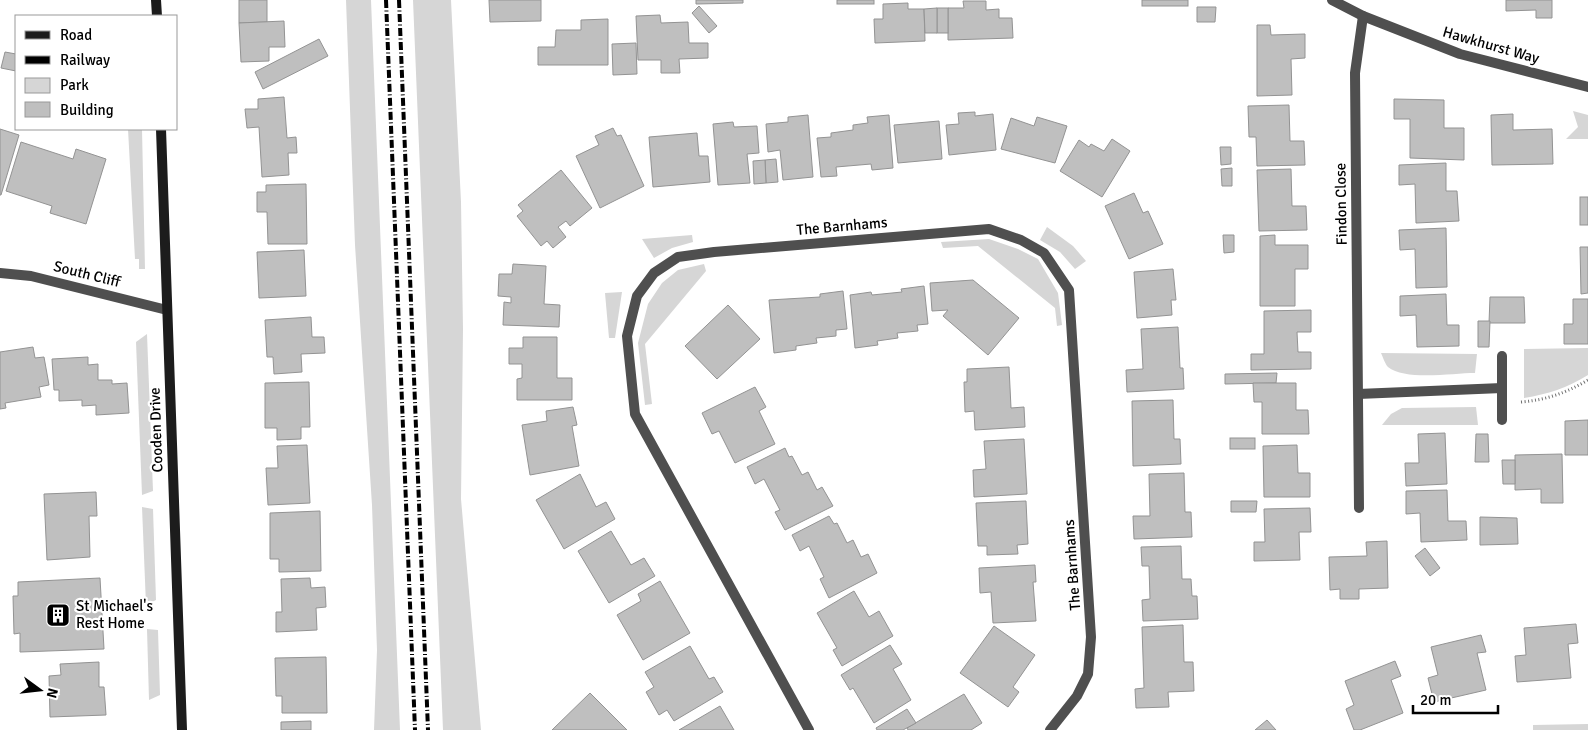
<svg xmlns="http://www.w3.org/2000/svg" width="1588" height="730" font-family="Signika,sans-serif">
<rect width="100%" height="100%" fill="#fff"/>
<!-- green -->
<g fill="#d6d6d6">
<path d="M346,0H371L400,730H374L377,650L372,505L355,245Z"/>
<path d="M413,0H451L461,202L463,329L461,499L481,730H443Z"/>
<path d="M1573,111L1588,115V139H1566L1578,127Z"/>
<path d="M128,129H142L145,269H139V259H135Z"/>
<path d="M1047,227L1073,246L1086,261L1075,269L1060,252L1040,240Z"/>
<path d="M692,235L693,242L672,248L654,258L642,239Z"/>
<path d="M989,239L1018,249L1038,259L1058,293L1062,325L1057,326L1055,308L978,246L943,248L941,242Z"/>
<path d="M704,264L706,271L645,344L652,404L645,405L638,343L648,304L662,283L678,270Z"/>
<path d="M622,292L615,338H609L605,293Z"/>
<path d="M147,334L153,491L142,495L136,342Z"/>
<path d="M1588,348V375C1567,388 1548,394 1524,398V349Z"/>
<path d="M1381,353L1477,354L1475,373C1453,373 1405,381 1388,367C1385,364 1383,357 1381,353Z"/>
<path d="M1476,407L1478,425H1382L1391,414L1402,408Z"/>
<path d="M142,507L153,509L156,600L146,605Z"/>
<path d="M147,629L158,630L160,695L149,700Z"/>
<path d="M1588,724V730H1533V725Z"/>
</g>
<!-- building -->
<g fill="#bfbfbf" stroke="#939393">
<path d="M239,0H267V22L239,23Z"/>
<path d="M489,0H541V21L490,22Z"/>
<path d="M696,0H743V3L696,4Z"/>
<rect x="837" y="0" width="37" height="4"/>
<rect x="1142" y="0" width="46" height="6"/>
<path d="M1506,0H1552V18H1536V10L1506,11Z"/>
<path d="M963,1H986V10L999,9V18H1012L1013,38L948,40V8H964Z"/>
<path d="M908,3V9H924L925,41L875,43L874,19H883V4Z"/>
<path d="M699,6L717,26L709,33L692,13Z"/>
<path d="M1197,7H1216L1215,22H1197Z"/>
<rect x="937" y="8" width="11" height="25"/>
<path d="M937,8V33H925L924,9Z"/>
<path d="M660,15L661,23L688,22L689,43H708V58L679,59L680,73H661V60H638L636,16Z"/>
<path d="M608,19V65H538V47H555L556,30H581V20Z"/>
<path d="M284,21L285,47H269V61L241,62L239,23Z"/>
<path d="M1257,25H1270L1271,35L1305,34V58L1291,59L1292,95L1257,96Z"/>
<path d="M319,39L328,56L263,89L255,72Z"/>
<path d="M636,43L637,74L613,75L612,44Z"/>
<path d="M5,52L16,54V71L1,68Z"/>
<path d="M284,97L287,138L296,137L297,153H288L289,175L262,177L259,127L247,128L245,109H258V99Z"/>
<path d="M1394,99L1444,100V128H1464V160L1410,158V119H1394Z"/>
<path d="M1289,105L1290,141H1304L1305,165L1257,166L1256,137H1249L1248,106Z"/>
<path d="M975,112V116L993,114L996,150L949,155L946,125L959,124L958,113Z"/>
<path d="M1513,114V130L1552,129L1553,164L1492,165L1491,115Z"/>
<path d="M808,115L813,177L783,180L780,150L768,152L766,124L788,122V117Z"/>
<path d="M889,115L893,168L872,170L871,164L836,167L837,176L821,177L817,138L831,137V133L853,130V125L868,123L867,117Z"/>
<path d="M1037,117L1067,126L1055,163L1001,149L1011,118L1034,126Z"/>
<path d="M939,121L942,159L898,163L894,125Z"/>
<path d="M733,122L734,127L757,126L759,153L747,154L750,183L718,185L713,124Z"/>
<path d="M613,128L617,136L621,135L644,186L600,208L576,156L599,145L595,136Z"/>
<path d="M0,129L19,135L1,195H0Z"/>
<path d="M697,133L699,156H708L710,182L653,187L649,137Z"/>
<path d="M1112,139L1130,151L1102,197L1060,171L1079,140L1089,147L1091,144L1104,151Z"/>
<path d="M21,142L73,159L76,149L106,159L86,224L50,213L52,206L6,191Z"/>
<path d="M1220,147H1231V164L1221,165Z"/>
<path d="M776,159L778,182L766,183L765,160Z"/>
<path d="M765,160L766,183L754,184L753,161Z"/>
<path d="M1446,163V191H1457L1459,221L1416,223L1415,184L1399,185V165Z"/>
<path d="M1232,168V186H1222L1221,169Z"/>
<path d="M1291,169L1292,206H1306L1307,230L1259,231L1257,170Z"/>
<path d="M561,170L592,208L570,226L566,221L558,227L566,237L553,248L547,241L541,246L517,216L523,211L518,205Z"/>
<path d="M306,184L307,244H268L267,212H257V192H266V185Z"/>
<path d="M1134,193L1143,213L1148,211L1163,244L1129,259L1105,206Z"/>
<rect x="1580" y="197" width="8" height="28"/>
<path d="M1446,228L1447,287L1416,288L1415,249L1400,250L1399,230Z"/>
<path d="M1223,235H1234V252L1224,253Z"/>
<path d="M1275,235V245H1308V269H1295V306H1260V236Z"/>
<path d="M1580,247H1588V293L1581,294Z"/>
<path d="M304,250L306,296L259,298L257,252Z"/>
<path d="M513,264L546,266L544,304L560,305L559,327L503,325L504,302L511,303V297L498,296L499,274H512Z"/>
<path d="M1173,269L1176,300H1171L1172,315L1137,318L1134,272Z"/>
<path d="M973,280L1019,318L988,355L943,316L948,310L932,311L930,283Z"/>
<path d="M924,286L928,324L917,325L918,331L897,333L898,338L877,341L878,345L855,348L850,295L871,292L872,295L902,292L901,289Z"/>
<path d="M843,291L847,329L836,330V336L816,338L817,343L796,346V350L774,353L769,300L820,297V294Z"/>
<path d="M1446,294L1447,325H1459V346L1417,347L1416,315L1400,316V296Z"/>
<path d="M1490,297H1524L1525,323H1489Z"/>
<path d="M1573,299H1588V344H1564V324H1573Z"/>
<path d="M728,305L760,339L717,379L685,346Z"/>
<path d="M1311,310V332H1297L1298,352H1311V369L1251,370V354H1264V311Z"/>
<path d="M311,317L312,337H324L325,353L301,354L302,372L274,374L273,357H267L265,320Z"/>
<path d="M1478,321H1490L1489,347H1478Z"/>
<path d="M1178,327L1180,368H1183L1184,389L1127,392L1126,370L1143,369L1141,329Z"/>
<path d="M523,337H557V378H572V400H517V379L522,378V364H509V348H523Z"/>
<path d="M33,347L35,358L44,357L49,385L39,387L41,397L5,403L6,408L0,409V352Z"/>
<path d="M88,357V365L98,364V380H112V384L127,383L129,413L96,415V405L82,406V400L59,401V390H54L52,359Z"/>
<path d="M1009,367L1011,408L1024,407L1025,427L975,430L974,411L965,412L964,382H967V369Z"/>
<path d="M1277,373L1276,383L1225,384V374Z"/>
<path d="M309,382L310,427H301V439L277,440V428H265V383Z"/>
<path d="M1253,383H1296V410H1308L1309,434H1262V402H1254Z"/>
<path d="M755,387L766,407L759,411L775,444L735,463L719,431L712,434L702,413Z"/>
<path d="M1173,400L1174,439H1180L1181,464L1133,466L1132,401Z"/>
<path d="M573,407L577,425L572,426L579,466L530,475L522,425L547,421L546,411Z"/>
<path d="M1588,420V455H1565V421Z"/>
<path d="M1445,433L1447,484L1406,486L1405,463H1419L1418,434Z"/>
<path d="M1476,434H1488L1489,462H1475Z"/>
<rect x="1230" y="438" width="25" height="11"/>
<path d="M1024,439L1027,494L974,497L973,470L986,469L984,441Z"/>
<path d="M307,445L310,503L268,505L266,468H278L277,446Z"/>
<path d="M1297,445L1298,473H1310V497H1264L1263,446Z"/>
<path d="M785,448L789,457L792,456L802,475L808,472L817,490L822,487L833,506L785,530L775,512L780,510L764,479L755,484L747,467Z"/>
<path d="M1562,454L1563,503H1541V489L1515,490V455Z"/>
<path d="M1502,460H1515V484H1503Z"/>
<path d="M1184,473L1185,512H1191L1192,537L1134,539L1133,516H1150L1149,474Z"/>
<path d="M580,474L596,507L606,502L615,519L564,549L536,500Z"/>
<path d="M1447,490L1448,521H1466L1467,540L1421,542L1420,513L1406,514V491Z"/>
<path d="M96,492L97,516H89L90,557L47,560L44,494Z"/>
<path d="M1026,501L1028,544L1017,545L1018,554L987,555V546H978L976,503Z"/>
<path d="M1231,501H1257L1256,512H1231Z"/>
<path d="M1310,508L1311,532H1299L1300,560L1254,561V542H1265L1264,509Z"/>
<path d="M320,511L321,571L279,572V559H270V513Z"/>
<path d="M829,516L834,524L837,523L847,543L853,540L861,557L868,554L877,573L829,598L820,579L824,577L809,546L800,551L792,535Z"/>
<path d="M1480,517L1517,518L1518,544L1480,545Z"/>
<path d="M611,531L631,565L644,558L655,576L609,603L578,551Z"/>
<path d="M1387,541L1388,588L1359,589V599H1340V589L1330,590L1329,557L1367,556L1366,542Z"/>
<path d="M1181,546L1182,579H1191L1192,596H1197L1198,619L1143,621L1142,600L1150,599L1149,566H1142L1141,547Z"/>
<path d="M1425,548L1440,568L1430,576L1415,556Z"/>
<path d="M1035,565L1036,582H1033L1036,621L993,623L991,592L980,593L979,568Z"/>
<path d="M100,578L104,649L20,652V633L14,634L13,596H18V582Z"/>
<path d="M310,578L311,588L325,587L326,607L316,608L317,630L276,632V612H282L281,579Z"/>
<path d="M660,581L690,633L643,660L617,615L641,601L638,594Z"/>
<path d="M854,591L869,617L879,611L893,636L842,666L833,650L837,648L817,613Z"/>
<path d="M1576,624L1578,643L1568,644L1571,678L1517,682L1515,656L1526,655L1524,628Z"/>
<path d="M1183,625L1184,662H1193L1194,691L1168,692L1169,707L1136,708L1135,689L1144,688L1142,627Z"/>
<path d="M994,626L1035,655L1013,687L1019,692L1008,707L960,673Z"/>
<path d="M1481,635L1486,652L1477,653L1486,690L1434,702L1428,678L1438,675L1431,647Z"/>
<path d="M890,645L902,664L893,669L911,700L874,723L853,688L850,690L841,675Z"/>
<path d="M690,646L709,679L714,677L723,692L674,721L667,710L659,715L646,692L654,687L645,672Z"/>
<path d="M326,657L327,713H282V696H276L275,658Z"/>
<path d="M1395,661L1401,676L1391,680L1403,713L1360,730H1354L1346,709L1354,705L1345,681Z"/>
<path d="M99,662V687H104L106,715L50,717L49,676L61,675L60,664Z"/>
<path d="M590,693L627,730H552Z"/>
<path d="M964,694L982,723L971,730H908L907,728Z"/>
<path d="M720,706L734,730H679Z"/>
<path d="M907,709L916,723L903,730H877L876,728Z"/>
<path d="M1267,720L1276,730H1255Z"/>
<path d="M311,721V730H281V722Z"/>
</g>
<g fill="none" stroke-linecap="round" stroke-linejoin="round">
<!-- path -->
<path stroke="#717171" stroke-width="3" stroke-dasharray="1 2.5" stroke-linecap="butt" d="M1521,402C1546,400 1566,393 1588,380"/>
<!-- minor -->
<g stroke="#4f4f4f" stroke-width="10">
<path d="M1332,0L1363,16L1460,54L1588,87"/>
<path d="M0,273L31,276L167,310"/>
<path d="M1358,394L1502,388"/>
<path d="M1502,420V356"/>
<path d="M1359,508L1355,73L1363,16"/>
<path d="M809,730L635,414L627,336L637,296L654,273L678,257L714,252L989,229L1021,240L1044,253L1069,290L1091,637L1088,674L1077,696L1050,730"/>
</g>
<!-- secondary -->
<g stroke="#1c1c1c" stroke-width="10">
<path d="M156,0L157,16"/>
<path d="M161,129L182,730"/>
</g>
<!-- rail -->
<g stroke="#000" stroke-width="4" stroke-dasharray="8 2.5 1 2.5" stroke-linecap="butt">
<path d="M386,0L415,730"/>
<path d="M399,0L428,730"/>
</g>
</g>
<!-- icons -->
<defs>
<g id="building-square" transform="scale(1.25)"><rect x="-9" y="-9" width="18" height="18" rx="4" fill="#000" stroke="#fff"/><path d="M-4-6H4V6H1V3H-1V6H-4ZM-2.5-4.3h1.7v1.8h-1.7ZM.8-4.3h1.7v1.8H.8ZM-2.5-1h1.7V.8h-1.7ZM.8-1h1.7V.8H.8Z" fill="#fff"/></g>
</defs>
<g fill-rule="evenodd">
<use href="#building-square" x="58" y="615"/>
</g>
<g text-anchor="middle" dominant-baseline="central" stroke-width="4.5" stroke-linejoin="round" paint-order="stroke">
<!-- street labels -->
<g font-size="15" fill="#000" stroke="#fff">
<text transform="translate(1491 45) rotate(16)">Hawkhurst Way</text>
<text transform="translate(1341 204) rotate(-91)">Findon Close</text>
<text transform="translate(842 226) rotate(-5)">The Barnhams</text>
<text transform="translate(87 274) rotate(14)">South Cliff</text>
<text transform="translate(156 430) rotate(-92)">Cooden Drive</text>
<text transform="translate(1072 565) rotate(-94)">The Barnhams</text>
</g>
<!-- poi labels -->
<g font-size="15" fill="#000" stroke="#fff" text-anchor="start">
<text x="76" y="606">St Michael's<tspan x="76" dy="17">Rest Home</tspan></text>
</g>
</g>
<!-- legend -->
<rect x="15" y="15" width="162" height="115" fill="#ffffff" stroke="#999999"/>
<rect x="25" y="31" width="25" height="8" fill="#1c1c1c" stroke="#999999"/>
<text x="60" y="40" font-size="15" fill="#000000">Road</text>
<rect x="25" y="56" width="25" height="8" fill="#000000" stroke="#999999"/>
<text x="60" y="65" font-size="15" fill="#000000">Railway</text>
<rect x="25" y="78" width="25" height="15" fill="#d6d6d6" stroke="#999999"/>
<text x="60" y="90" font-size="15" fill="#000000">Park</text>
<rect x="25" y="102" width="25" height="15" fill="#bfbfbf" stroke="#999999"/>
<text x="60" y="115" font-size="15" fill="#000000">Building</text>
<!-- north arrow -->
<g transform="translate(40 690) rotate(105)" stroke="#ffffff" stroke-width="4" paint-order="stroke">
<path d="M0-4L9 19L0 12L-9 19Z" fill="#000000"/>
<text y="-8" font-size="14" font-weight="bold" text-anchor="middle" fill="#000000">N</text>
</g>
<!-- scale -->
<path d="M1413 705v8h85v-8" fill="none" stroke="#000000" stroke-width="2.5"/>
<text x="1420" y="705" font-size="15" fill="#000000" stroke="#ffffff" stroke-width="4" paint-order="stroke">20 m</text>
</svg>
